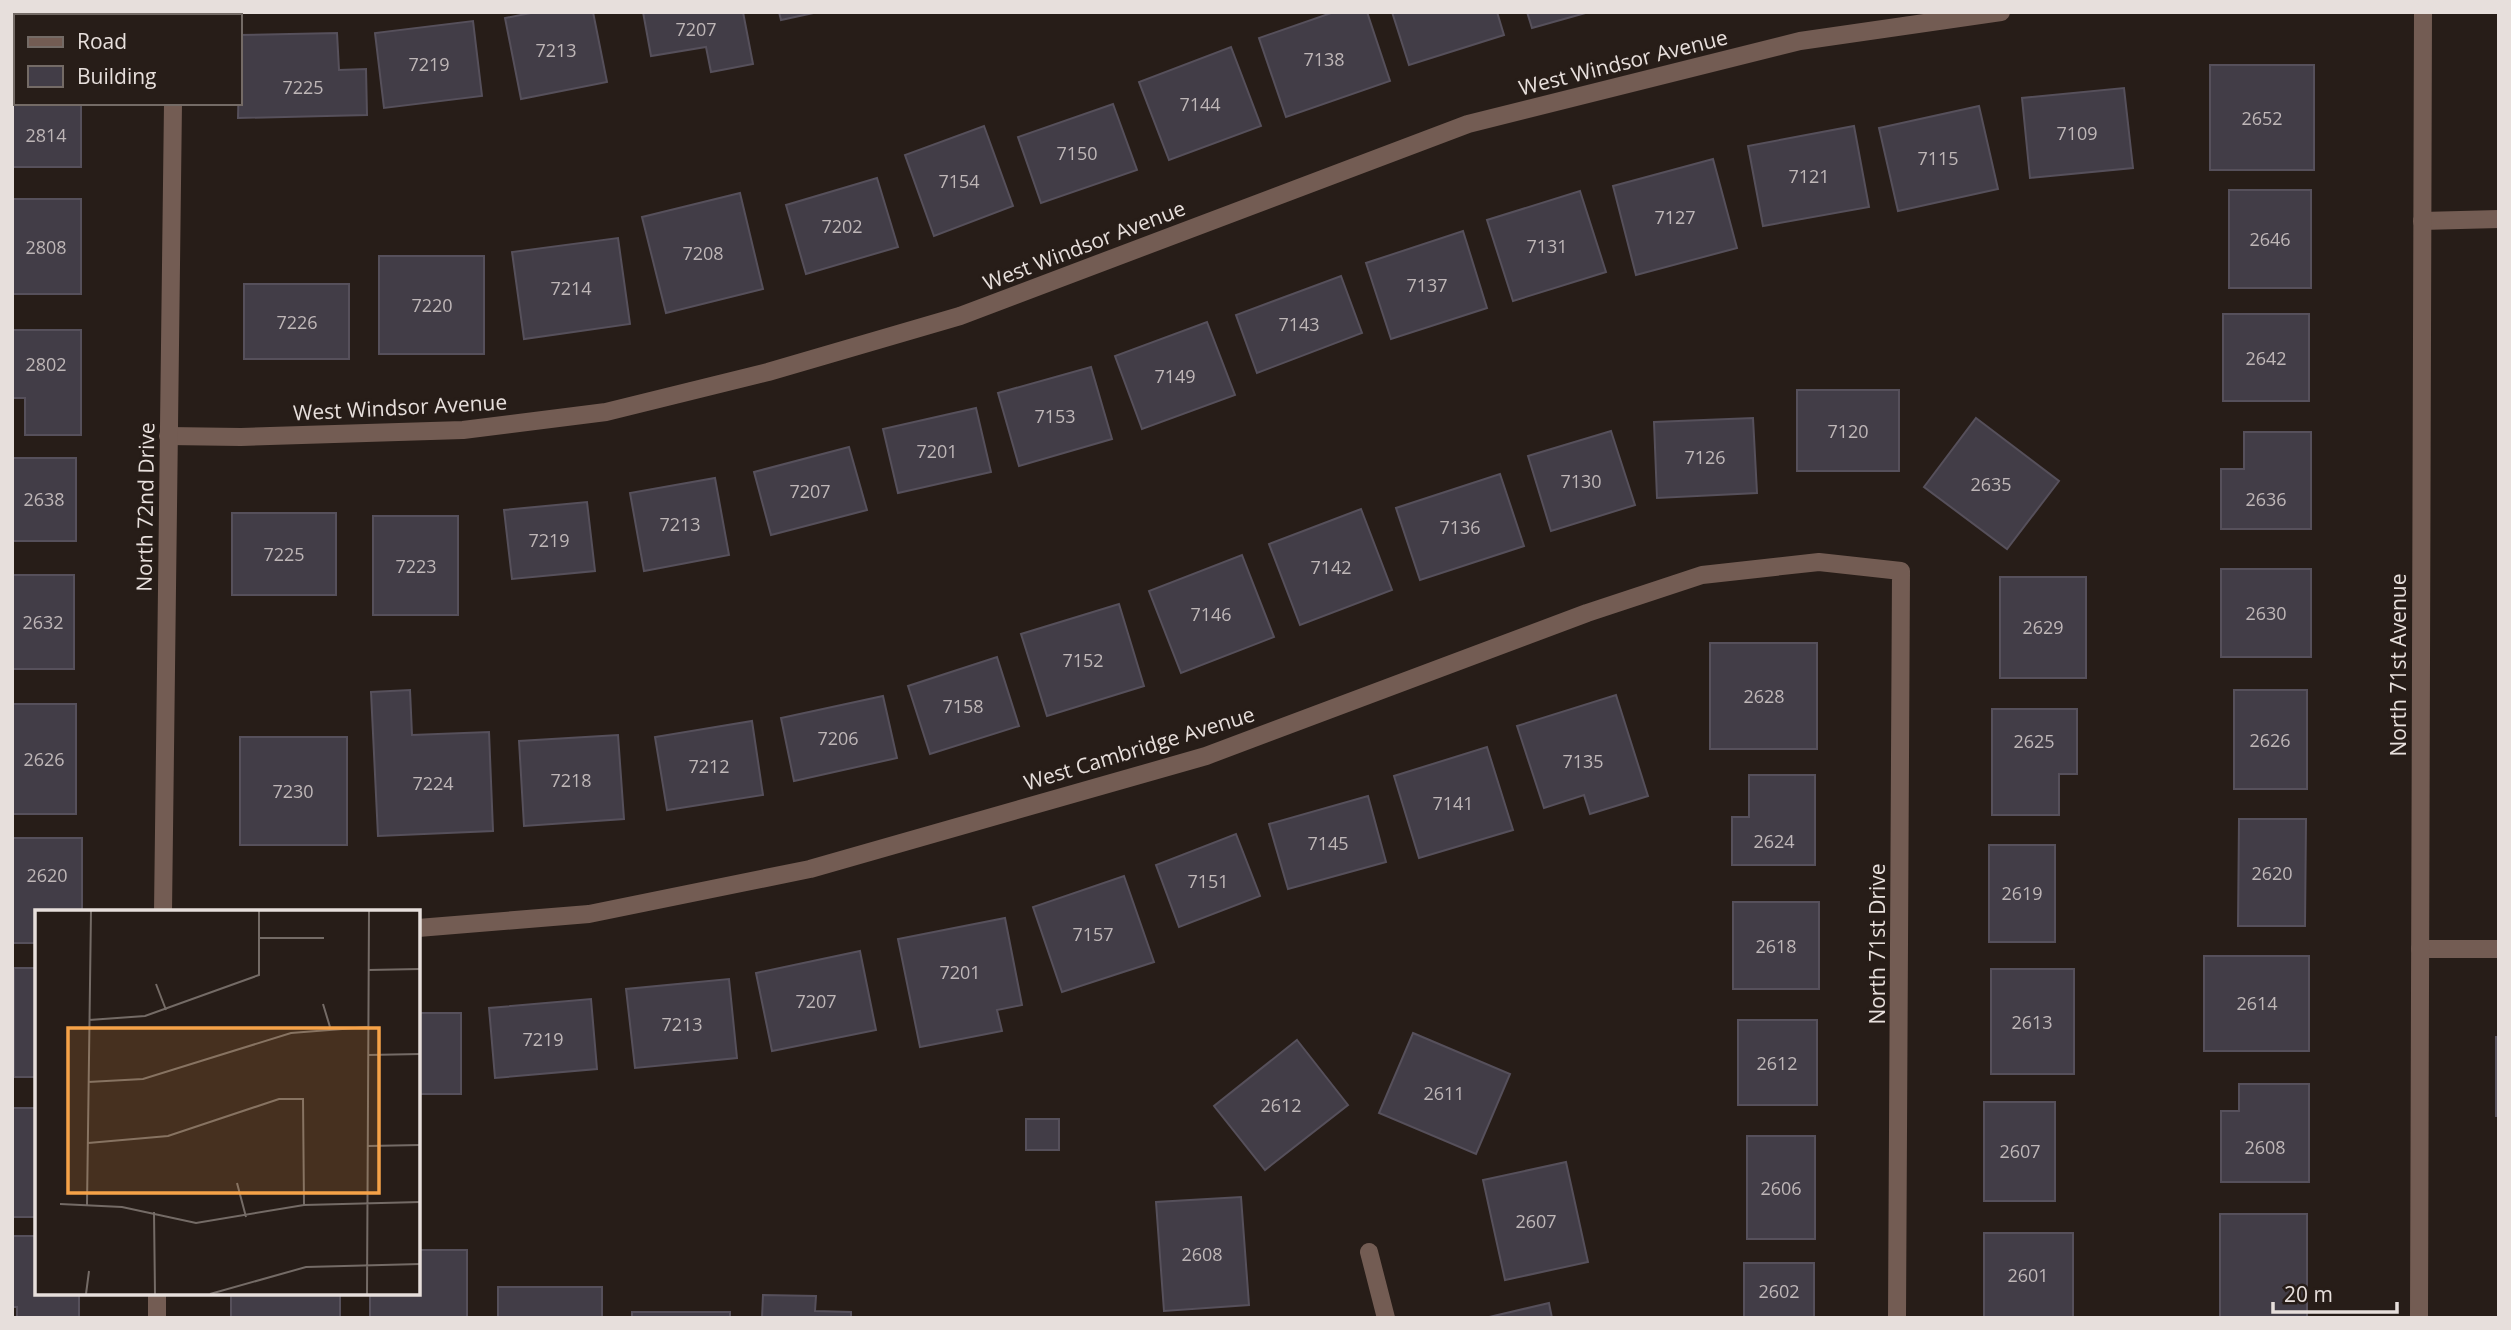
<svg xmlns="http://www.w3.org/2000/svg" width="2511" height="1330" font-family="'Open Sans',sans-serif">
<rect width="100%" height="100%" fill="#271d18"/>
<!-- building -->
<g fill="#423d47" stroke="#56505b" stroke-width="2">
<path d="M12,12H82V16H16V31H12Z"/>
<path d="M536,12H593L607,82L521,99L505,18Z"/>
<path d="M643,12H743L753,64L711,72L706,47L651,56Z"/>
<path d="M779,12H818L781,20Z"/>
<path d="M1334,12H1367L1390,81L1286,117L1259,38Z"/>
<path d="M1392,12H1497L1504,35L1409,65Z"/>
<path d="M1527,12H1589L1532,28Z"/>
<path d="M473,21L482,96L384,108L375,33Z"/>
<path d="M337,33L339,70L366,69L367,115L238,118L240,35Z"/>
<path d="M1231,47L1261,126L1169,160L1139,82Z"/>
<path d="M12,65H16V103H81V167H12Z"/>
<rect x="2210" y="65" width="104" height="105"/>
<path d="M2124,88L2133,168L2030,178L2022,98Z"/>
<path d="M1113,104L1137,170L1041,203L1018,137Z"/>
<path d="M1979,106L1998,189L1898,211L1879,128Z"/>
<path d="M984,126L1013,206L934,236L905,155Z"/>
<path d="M1854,126L1869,207L1763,226L1748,146Z"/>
<path d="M1713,159L1737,248L1636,275L1613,186Z"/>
<path d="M877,178L898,247L806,274L786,205Z"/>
<rect x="2229" y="190" width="82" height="98"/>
<path d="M1580,191L1606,272L1513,301L1487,220Z"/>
<path d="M740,193L763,289L666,313L642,217Z"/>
<rect x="12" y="199" width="69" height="95"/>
<path d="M1463,231L1487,308L1391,339L1366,263Z"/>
<path d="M618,238L630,324L524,339L512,252Z"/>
<rect x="379" y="256" width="105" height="98"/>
<path d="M1341,276L1362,333L1257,373L1236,315Z"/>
<rect x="244" y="284" width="105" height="75"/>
<rect x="2223" y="314" width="86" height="87"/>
<path d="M1207,322L1235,395L1142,429L1115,356Z"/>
<path d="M12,330H81V435H25V398H12Z"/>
<path d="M1091,367L1112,439L1019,466L998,393Z"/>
<rect x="1797" y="390" width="102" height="81"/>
<path d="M976,408L991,472L898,493L883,429Z"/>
<path d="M1753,418L1757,493L1657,498L1654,422Z"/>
<path d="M1976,418L2059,481L2007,549L1924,487Z"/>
<path d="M1611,431L1635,505L1551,531L1528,456Z"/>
<path d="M2244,432H2311V529H2221V469H2244Z"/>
<path d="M849,447L867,510L771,535L754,472Z"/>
<rect x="12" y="458" width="64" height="83"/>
<path d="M1500,474L1524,546L1420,580L1396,508Z"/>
<path d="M715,478L729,555L644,571L630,493Z"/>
<path d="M587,502L595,571L512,579L504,510Z"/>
<path d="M1361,509L1392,590L1300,625L1269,544Z"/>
<rect x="232" y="513" width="104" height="82"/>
<rect x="373" y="516" width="85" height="99"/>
<path d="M1242,555L1274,637L1181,673L1149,591Z"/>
<rect x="2221" y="569" width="90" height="88"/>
<rect x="12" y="575" width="62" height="94"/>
<rect x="2000" y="577" width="86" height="101"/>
<path d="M1119,604L1144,686L1047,716L1021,634Z"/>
<rect x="1710" y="643" width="107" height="106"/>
<path d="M997,657L1019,726L930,754L908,686Z"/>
<path d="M410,690L412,735L489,732L493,831L378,836L371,692Z"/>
<rect x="2234" y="690" width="73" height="99"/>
<path d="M1616,695L1648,796L1590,814L1584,795L1544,808L1517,726Z"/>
<path d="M883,696L897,758L794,781L781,718Z"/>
<rect x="12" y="704" width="64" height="110"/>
<path d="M1992,709H2077V774H2059V815H1992Z"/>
<path d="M752,721L763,795L667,810L655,737Z"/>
<path d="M618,735L624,819L524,826L519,741Z"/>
<rect x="240" y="737" width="107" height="108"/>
<path d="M1487,747L1513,830L1419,858L1394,776Z"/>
<path d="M1749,775H1815V865H1732V817H1749Z"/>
<path d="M1368,796L1386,862L1288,889L1269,824Z"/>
<path d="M2239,819H2306L2305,926H2238Z"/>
<path d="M1236,834L1260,896L1179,927L1156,865Z"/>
<path d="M12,838H82V912H37V943H12Z"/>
<rect x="1989" y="845" width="66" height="97"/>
<path d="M1124,876L1154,962L1062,992L1033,907Z"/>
<rect x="1733" y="902" width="86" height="87"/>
<path d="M1005,918L1022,1005L997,1010L1002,1031L920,1047L898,939Z"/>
<path d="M860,951L876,1030L772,1051L756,973Z"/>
<rect x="2204" y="956" width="105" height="95"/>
<rect x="14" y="968" width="23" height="109"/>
<rect x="1991" y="969" width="83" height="105"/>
<path d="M729,979L737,1058L635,1068L626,989Z"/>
<path d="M591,999L597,1069L495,1078L489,1008Z"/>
<rect x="418" y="1013" width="43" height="81"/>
<rect x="1738" y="1020" width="79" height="85"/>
<path d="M1413,1033L1510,1074L1476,1154L1379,1113Z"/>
<rect x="2496" y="1037" width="3" height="79"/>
<path d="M1297,1040L1348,1105L1265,1170L1214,1106Z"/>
<path d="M2239,1084H2309V1182H2221V1111H2239Z"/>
<rect x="1984" y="1102" width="71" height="99"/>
<rect x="12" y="1108" width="25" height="109"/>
<rect x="1026" y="1119" width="33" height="31"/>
<rect x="1747" y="1136" width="68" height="103"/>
<path d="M1566,1162L1588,1262L1505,1280L1483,1180Z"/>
<path d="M1241,1197L1249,1305L1164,1311L1156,1202Z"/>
<rect x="2220" y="1214" width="87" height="104"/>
<rect x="1984" y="1233" width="89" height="85"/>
<path d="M12,1236H37V1293H79V1318H17V1307H12Z"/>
<path d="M418,1250H467V1318H370V1293H418Z"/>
<rect x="1744" y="1263" width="70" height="55"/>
<rect x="498" y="1287" width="104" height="31"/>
<rect x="231" y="1293" width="109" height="25"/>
<path d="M763,1295L816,1296L815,1311L851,1312V1318H762Z"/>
<path d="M1549,1303L1552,1318H1485Z"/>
<rect x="632" y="1312" width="98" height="6"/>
</g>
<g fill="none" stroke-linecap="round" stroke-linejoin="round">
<!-- minor -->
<g stroke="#735c53" stroke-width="18">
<path d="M174,16V12"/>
<path d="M2422,221L2499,219"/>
<path d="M168,436L241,437L463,430L606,412L768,372L960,316L1468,124L1800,41L2001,12"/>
<path d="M163,912L173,103"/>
<path d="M418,928L589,914L810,869L1206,756L1587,613L1702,575L1819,562L1901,571L1897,1318"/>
<path d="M2420,949H2499"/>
<path d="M1369,1252L1386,1318"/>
<path d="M157,1318V1293"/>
</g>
<!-- tertiary -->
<path stroke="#735c53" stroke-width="18" d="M2419,1318L2423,12"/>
</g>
<g text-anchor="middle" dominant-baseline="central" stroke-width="6" stroke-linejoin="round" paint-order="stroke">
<!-- number labels -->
<g font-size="18" fill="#beb6b7">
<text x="696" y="29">7207</text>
<text x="556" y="50">7213</text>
<text x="1324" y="59">7138</text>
<text x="429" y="64">7219</text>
<text x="303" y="87">7225</text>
<text x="1200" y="104">7144</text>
<text x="2262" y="118">2652</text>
<text x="2077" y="133">7109</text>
<text x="46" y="135">2814</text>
<text x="1077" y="153">7150</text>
<text x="1938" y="158">7115</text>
<text x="1809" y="176">7121</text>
<text x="959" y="181">7154</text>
<text x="1675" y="217">7127</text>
<text x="842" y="226">7202</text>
<text x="2270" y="239">2646</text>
<text x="1547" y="246">7131</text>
<text x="46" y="247">2808</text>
<text x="703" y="253">7208</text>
<text x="1427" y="285">7137</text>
<text x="571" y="288">7214</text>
<text x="432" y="305">7220</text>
<text x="297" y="322">7226</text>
<text x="1299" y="324">7143</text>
<text x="2266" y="358">2642</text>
<text x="46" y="364">2802</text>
<text x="1175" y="376">7149</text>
<text x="1055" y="416">7153</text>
<text x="1848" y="431">7120</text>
<text x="937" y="451">7201</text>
<text x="1705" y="457">7126</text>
<text x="1581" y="481">7130</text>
<text x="1991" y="484">2635</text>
<text x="810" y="491">7207</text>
<text x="44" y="499">2638</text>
<text x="2266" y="499">2636</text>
<text x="680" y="524">7213</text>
<text x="1460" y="527">7136</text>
<text x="549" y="540">7219</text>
<text x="284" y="554">7225</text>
<text x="416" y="566">7223</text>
<text x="1331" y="567">7142</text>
<text x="2266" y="613">2630</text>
<text x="1211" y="614">7146</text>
<text x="43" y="622">2632</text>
<text x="2043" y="627">2629</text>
<text x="1083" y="660">7152</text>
<text x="1764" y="696">2628</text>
<text x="963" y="706">7158</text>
<text x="838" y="738">7206</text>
<text x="2270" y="740">2626</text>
<text x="2034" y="741">2625</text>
<text x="44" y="759">2626</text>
<text x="1583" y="761">7135</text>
<text x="709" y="766">7212</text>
<text x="571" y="780">7218</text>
<text x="433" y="783">7224</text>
<text x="293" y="791">7230</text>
<text x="1453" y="803">7141</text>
<text x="1774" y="841">2624</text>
<text x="1328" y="843">7145</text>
<text x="2272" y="873">2620</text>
<text x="47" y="875">2620</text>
<text x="1208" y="881">7151</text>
<text x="2022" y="893">2619</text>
<text x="1093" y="934">7157</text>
<text x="1776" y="946">2618</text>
<text x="960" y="972">7201</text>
<text x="816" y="1001">7207</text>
<text x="2257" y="1003">2614</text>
<text x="2032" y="1022">2613</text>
<text x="682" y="1024">7213</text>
<text x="543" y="1039">7219</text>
<text x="1777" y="1063">2612</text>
<text x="1444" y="1093">2611</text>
<text x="1281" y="1105">2612</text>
<text x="2265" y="1147">2608</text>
<text x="2020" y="1151">2607</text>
<text x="1781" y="1188">2606</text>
<text x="1536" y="1221">2607</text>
<text x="1202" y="1254">2608</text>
<text x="2028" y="1275">2601</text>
<text x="1779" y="1291">2602</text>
</g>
<!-- street labels -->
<g font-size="21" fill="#e7dfdc" stroke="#271d18">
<text transform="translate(1623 62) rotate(-14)">West Windsor Avenue</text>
<text transform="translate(1084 245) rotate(-21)">West Windsor Avenue</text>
<text transform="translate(400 407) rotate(-3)">West Windsor Avenue</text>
<text transform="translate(145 507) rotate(-89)">North 72nd Drive</text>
<text transform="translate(2398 665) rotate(-90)">North 71st Avenue</text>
<text transform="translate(1139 748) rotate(-17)">West Cambridge Avenue</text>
<text transform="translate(1877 944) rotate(-90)">North 71st Drive</text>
</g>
</g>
<!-- overview -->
<g transform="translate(35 910)">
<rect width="385" height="385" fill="#271d18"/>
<path fill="none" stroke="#746b66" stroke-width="2" d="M224,28H289M333,60L385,59M121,74L131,100M288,94L295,117M54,110L110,106L224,65V1M333,145L385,144M53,172L108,169L256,123L333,117M53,233L133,226L244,189H268L269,295M333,236L385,235M202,273L211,307M25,294L87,297L161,313L269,295L385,292M52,295L56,1M119,302L120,384M51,384L54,361M175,384L271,357L385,354M332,384L334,1"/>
<path fill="#f6a248" fill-opacity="0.15" stroke="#f6a248" stroke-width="3.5" d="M33,118H344V283H33Z"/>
<rect width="385" height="385" fill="none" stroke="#e7dfdc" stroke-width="3.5"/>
</g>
<!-- border -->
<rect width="2511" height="1330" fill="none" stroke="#e7dfdc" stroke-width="28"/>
<!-- legend -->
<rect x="14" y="14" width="228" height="91" fill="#271d18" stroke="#746b66" stroke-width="2"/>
<rect x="28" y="37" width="35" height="10" fill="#735c53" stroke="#746b66" stroke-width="2"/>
<text x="77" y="49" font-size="21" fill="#e7dfdc">Road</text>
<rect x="28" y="66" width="35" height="21" fill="#423d47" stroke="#746b66" stroke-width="2"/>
<text x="77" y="84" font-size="21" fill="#e7dfdc">Building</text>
<!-- scale -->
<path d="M2273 1302v10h124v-10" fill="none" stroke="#e7dfdc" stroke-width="3.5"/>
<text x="2284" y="1302" font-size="21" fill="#e7dfdc" stroke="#271d18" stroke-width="5" paint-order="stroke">20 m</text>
</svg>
